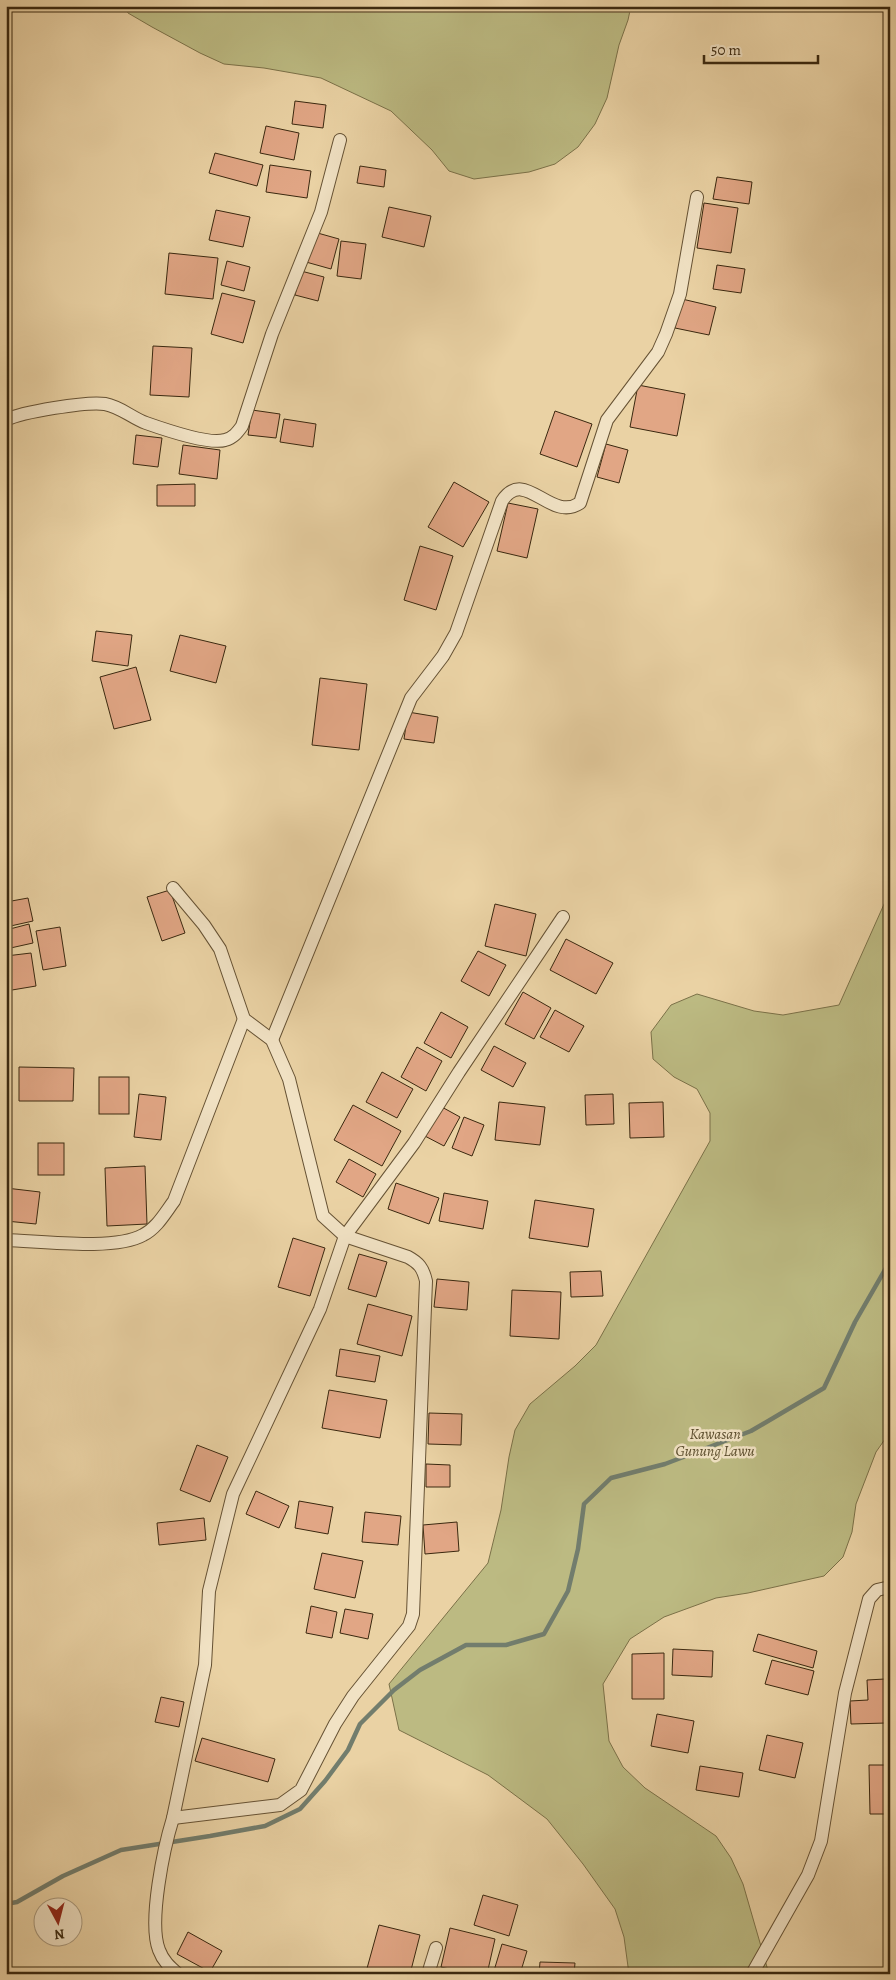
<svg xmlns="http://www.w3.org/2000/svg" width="896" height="1980" font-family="Alegreya,serif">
<rect width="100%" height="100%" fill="#ead2a4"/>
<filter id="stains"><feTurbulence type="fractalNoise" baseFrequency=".004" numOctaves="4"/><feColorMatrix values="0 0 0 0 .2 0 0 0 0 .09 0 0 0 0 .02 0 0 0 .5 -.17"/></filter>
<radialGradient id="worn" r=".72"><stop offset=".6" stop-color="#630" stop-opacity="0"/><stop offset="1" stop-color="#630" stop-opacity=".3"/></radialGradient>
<!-- green -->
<g fill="#bcba82" stroke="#7b7148">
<path d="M123,6H631L628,20L619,45L607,98L595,124L578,147L555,164L529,172L474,179L449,171L432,150L391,111L321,78L264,68L224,64L200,53L152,27L128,13Z"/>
<path d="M890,897V1432L876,1452L856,1504L852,1532L843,1557L824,1576L748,1593L716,1598L664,1617L630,1639L603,1684L609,1741L623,1767L645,1788L716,1836L731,1858L743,1884L769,1974H629L624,1937L615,1909L583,1864L547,1819L488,1775L399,1730L389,1684L488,1563L501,1510L509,1457L515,1430L530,1404L575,1366L596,1345L710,1141V1113L697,1089L674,1077L653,1059L651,1032L671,1005L697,994L754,1011L783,1015L839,1005L885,902Z"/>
</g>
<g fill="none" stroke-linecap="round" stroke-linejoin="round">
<!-- stream -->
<path stroke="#727d6d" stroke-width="4.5" d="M6,1904L17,1902L63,1876L121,1850L210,1836L265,1826L300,1809L325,1781L348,1750L360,1724L394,1690L420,1670L466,1645H506L544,1634L568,1591L578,1549L584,1504L611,1478L665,1464L751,1431L824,1388L855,1322L890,1261"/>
</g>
<!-- building -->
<g fill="#e1a685" stroke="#3a280f">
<path d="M295,101L326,105L323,128L292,124Z"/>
<path d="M266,126L299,133L294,160L260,153Z"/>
<path d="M215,153L263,165L257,186L209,173Z"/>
<path d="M270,165L311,171L307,198L266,192Z"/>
<path d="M360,166L386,170L384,187L357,183Z"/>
<path d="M717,177L752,182L749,204L713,199Z"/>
<path d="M704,203L738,208L731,253L697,248Z"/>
<path d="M389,207L431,216L424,247L382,237Z"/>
<path d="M216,210L250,217L243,247L209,240Z"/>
<path d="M314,232L339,239L331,269L306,262Z"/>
<path d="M341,241L366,244L361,279L337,276Z"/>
<path d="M169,253L218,258L213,299L165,294Z"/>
<path d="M227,261L250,267L244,291L221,285Z"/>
<path d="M717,265L745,269L741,293L713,289Z"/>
<path d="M301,271L324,277L318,301L295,295Z"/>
<path d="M222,293L255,301L243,343L211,334Z"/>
<path d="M682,299L716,307L709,335L675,328Z"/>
<path d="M153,346L192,348L189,397L150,395Z"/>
<path d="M638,385L685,394L677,436L630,427Z"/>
<path d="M252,410L280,414L276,438L248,435Z"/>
<path d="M555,411L592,424L577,467L540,454Z"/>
<path d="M284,419L316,424L313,447L280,442Z"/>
<path d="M136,435L162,438L158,467L133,464Z"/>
<path d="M606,444L628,450L619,483L597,477Z"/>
<path d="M183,445L220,450L217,479L179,474Z"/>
<path d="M454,482L489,502L463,547L428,527Z"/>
<path d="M195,484V506H157V485Z"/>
<path d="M508,503L538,509L527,558L497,551Z"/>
<path d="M420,546L453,556L436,610L404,600Z"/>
<path d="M96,631L132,635L128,666L92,661Z"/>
<path d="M180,635L226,646L216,683L170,671Z"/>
<path d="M136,667L151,720L114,729L100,677Z"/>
<path d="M320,678L367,684L359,750L312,745Z"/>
<path d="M408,712L438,717L434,743L404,739Z"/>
<path d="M170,890L185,933L162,941L147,897Z"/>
<path d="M28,898L33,921L6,927V902Z"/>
<path d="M495,904L536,914L526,956L485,946Z"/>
<path d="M29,924L33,943L6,949V930Z"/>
<path d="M60,927L66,966L43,970L36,931Z"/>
<path d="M566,939L613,963L596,994L550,970Z"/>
<path d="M478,951L506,965L489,996L461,981Z"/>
<path d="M31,953L36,986L6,991V956Z"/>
<path d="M523,992L551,1008L534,1039L505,1024Z"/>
<path d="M555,1010L584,1026L569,1052L540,1037Z"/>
<path d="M441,1012L468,1027L451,1058L424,1043Z"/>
<path d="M494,1046L526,1063L513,1087L481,1070Z"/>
<path d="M417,1047L442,1061L426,1091L401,1077Z"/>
<path d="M19,1067L74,1068L73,1101H19Z"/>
<path d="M382,1072L413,1089L397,1118L366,1102Z"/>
<rect x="99" y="1077" width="30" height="37"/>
<path d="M139,1094L166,1097L161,1140L134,1137Z"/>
<path d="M613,1094L614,1124L586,1125L585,1095Z"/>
<path d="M499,1102L545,1107L540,1145L495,1140Z"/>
<path d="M663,1102L664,1137L630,1138L629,1103Z"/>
<path d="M353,1105L401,1131L382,1166L334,1140Z"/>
<path d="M440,1106L460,1117L444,1146L423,1135Z"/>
<path d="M464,1117L484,1125L472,1156L452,1148Z"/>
<rect x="38" y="1143" width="26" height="32"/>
<path d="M349,1159L376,1174L363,1197L336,1182Z"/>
<path d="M145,1166L147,1224L107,1226L105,1168Z"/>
<path d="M396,1183L439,1198L429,1224L388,1209Z"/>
<path d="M6,1188L40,1192L36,1224L6,1221Z"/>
<path d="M444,1193L488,1201L483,1229L439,1221Z"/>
<path d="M535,1200L594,1209L588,1247L529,1238Z"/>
<path d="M293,1238L325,1248L310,1296L278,1287Z"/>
<path d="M359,1254L387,1262L376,1297L348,1289Z"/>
<path d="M601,1271L603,1296L571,1297L570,1272Z"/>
<path d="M437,1279L469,1282L467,1310L434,1307Z"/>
<path d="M512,1290L561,1292L559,1339L510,1336Z"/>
<path d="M368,1304L412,1316L402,1356L357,1344Z"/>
<path d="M340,1349L380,1356L375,1382L336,1376Z"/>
<path d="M329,1390L387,1400L380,1438L322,1428Z"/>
<path d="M429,1413L462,1414L461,1445L428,1444Z"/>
<path d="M197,1445L228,1457L210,1502L180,1490Z"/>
<path d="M426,1464L450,1465V1487H426Z"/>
<path d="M256,1491L289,1506L279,1528L246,1514Z"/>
<path d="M299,1501L333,1507L328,1534L295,1528Z"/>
<path d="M365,1512L401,1516L398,1545L362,1542Z"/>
<path d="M204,1518L206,1540L159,1545L157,1523Z"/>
<path d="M457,1522L459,1551L425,1554L423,1525Z"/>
<path d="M890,1541V1578L886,1577Z"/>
<path d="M322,1553L363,1561L355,1598L314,1589Z"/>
<path d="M311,1606L337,1612L332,1638L306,1633Z"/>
<path d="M345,1609L373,1614L368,1639L340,1633Z"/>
<path d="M758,1634L817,1651L813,1668L753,1651Z"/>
<path d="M673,1649L713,1651L712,1677L672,1675Z"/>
<path d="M664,1653V1699H632V1654Z"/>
<path d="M772,1660L814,1671L808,1695L765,1684Z"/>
<path d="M885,1679L886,1723L851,1724L850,1701L868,1700L867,1680Z"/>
<path d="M161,1697L184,1702L179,1727L155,1722Z"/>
<path d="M657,1714L694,1721L688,1753L651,1746Z"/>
<path d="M767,1735L803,1743L795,1778L759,1770Z"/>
<path d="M202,1738L275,1759L268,1782L195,1761Z"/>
<path d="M869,1765H890V1814H870Z"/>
<path d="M700,1766L743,1773L739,1797L696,1790Z"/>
<path d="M483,1895L518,1905L509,1936L474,1925Z"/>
<path d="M379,1925L420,1935L410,1974L366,1972Z"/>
<path d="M450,1928L495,1939L487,1974H470L441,1967Z"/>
<path d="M188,1932L222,1951L210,1972L177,1954Z"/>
<path d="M502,1944L527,1951L520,1974H493Z"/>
<path d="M540,1962L575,1963L574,1974H539Z"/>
</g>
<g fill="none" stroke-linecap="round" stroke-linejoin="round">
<!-- street casing -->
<g stroke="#665234" stroke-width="14">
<g id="street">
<path d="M6,420C21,412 88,401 105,404C121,407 132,418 146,423C163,429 209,445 225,440C233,438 237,433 242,426L272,334L321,212L340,140"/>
<path d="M173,888L204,925L220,949L244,1019L272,1040L289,1079L323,1216L345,1236L408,1257C419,1263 423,1268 426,1281L413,1614L409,1626L353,1696L335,1724L301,1790L280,1805L173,1818"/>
<path d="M272,1040L411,698L443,656L456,633L502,501C525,466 550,523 580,503L607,420L658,352L666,334L680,294L697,197"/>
<path d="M6,1240C40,1241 115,1251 143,1235C157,1228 165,1213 174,1201L244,1019"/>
<path d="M178,1974C170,1967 163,1961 159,1950C148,1922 164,1847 173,1818L205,1665L209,1591L233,1494L320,1309L345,1236L414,1143L459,1072L563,917"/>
<path d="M428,1974L436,1948"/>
<path d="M752,1974L808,1875L821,1841L845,1693L869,1599L877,1590L890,1587"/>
</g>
</g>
<!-- street -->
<use href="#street" stroke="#f1e2c4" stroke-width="12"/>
</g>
<g text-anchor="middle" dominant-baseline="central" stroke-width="5" stroke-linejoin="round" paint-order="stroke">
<!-- park labels -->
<g font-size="15" font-style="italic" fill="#5a4c2c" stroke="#f1e2c4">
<text x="715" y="1434">Kawasan<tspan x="715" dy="17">Gunung Lawu</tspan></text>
</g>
</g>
<!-- margin -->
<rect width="896" height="1980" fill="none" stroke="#ead2a4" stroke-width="25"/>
<rect x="8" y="8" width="881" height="1965" fill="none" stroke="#3a280f" stroke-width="2.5"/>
<rect x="12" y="12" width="871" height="1955" fill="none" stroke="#3a280f"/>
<!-- north arrow -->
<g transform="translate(58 1922) rotate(173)"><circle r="24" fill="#f1e2c4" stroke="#a8987c"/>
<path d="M0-4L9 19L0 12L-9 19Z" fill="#8f2418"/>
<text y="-8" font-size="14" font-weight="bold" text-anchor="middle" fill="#3a280f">N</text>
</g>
<!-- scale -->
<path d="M704 55v8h114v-8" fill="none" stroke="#3a280f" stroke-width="2.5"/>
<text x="711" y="55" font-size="15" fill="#3a280f" stroke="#f1e2c4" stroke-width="4" paint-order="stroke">50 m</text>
<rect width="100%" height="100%" filter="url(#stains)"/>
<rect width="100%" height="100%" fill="url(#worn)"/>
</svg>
